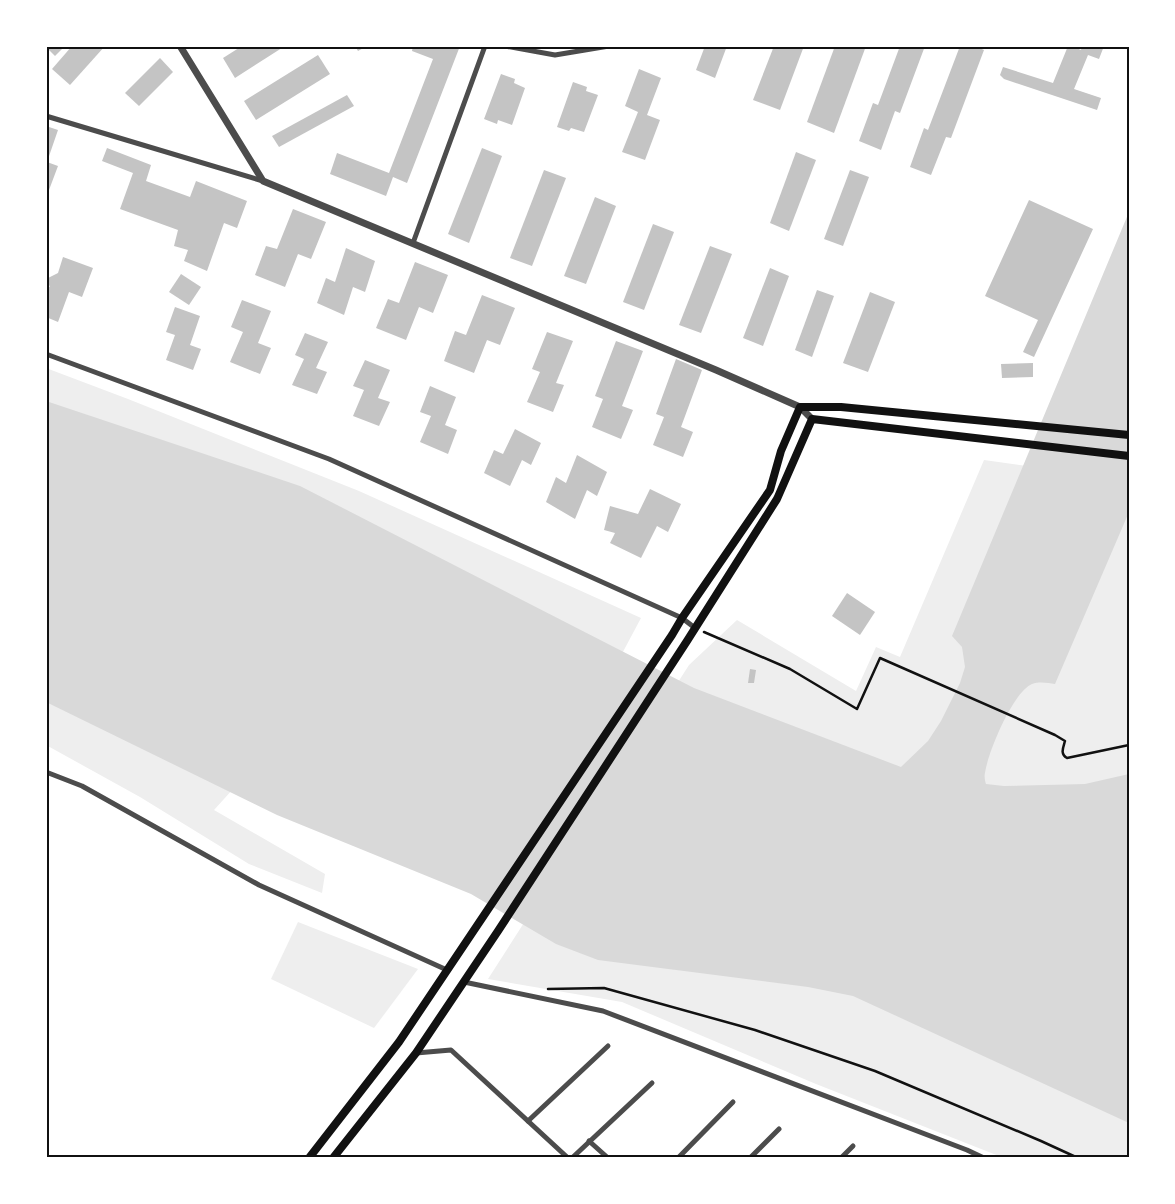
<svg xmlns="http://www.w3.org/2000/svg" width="1175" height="1204" font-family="Karla,sans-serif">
<rect width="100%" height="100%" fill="#fff"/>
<!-- green -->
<g fill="#eee">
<path d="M46,368L128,399L359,491L641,618L617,663L427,575L214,810L325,874L322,893L249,864L140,797L46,745Z"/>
<path d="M984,460L1129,480V1158H1004L816,1084L622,1002L488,979L689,665L737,620L856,691L876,647L900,657Z"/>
<path d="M298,922L418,969L374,1028L271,979Z"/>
</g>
<!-- water -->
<path fill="#d9d9d9" d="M1129,212V512L1055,684C1048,683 1040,681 1032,684C1013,692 988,752 985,773C984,776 985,781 986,784L1004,786L1085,784L1129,774V1123L853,996L808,987L598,960L556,944L471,894L277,815L46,702V401L300,486L694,688L901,767L928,741L941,721L960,683L965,667L962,647L952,636Z"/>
<!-- building -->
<g fill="#c4c4c4">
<path d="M50,46H65L55,56L48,49Z"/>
<path d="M72,46H105L70,85L52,69Z"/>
<path d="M242,46H285L235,78L223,58Z"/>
<path d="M355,46H367L358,51Z"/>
<path d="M413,46H460L407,183L393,177L386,196L330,174L337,153L389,173L433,59L412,51Z"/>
<path d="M705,46H727L715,78L696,70Z"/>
<path d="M774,46H804L780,110L753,100Z"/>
<path d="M835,46H866L834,133L807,122Z"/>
<path d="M900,46H925L900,113L895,111L881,150L859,141L873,103L878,105Z"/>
<path d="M960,46H975L984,50L951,138L946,137L931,175L910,167L924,128L928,130Z"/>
<path d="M1068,46H1072L1081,50L1082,46H1104L1099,59L1088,55L1074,89L1101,98L1097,110L1004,79L1000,75L1003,67L1053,83Z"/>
<path d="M318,55L330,74L256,120L244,101Z"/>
<path d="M160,58L173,72L139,106L125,93Z"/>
<path d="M639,69L661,78L647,115L660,120L645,160L622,152L638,112L625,106Z"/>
<path d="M501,74L515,79L514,83L525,88L512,125L498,120L497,124L484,119Z"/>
<path d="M573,82L587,87L586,91L598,95L584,132L571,128L569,131L557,127Z"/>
<path d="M347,95L354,106L279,147L272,136Z"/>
<path d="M46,126L58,130L47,162L58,166L46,198Z"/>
<path d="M107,148L151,165L146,181L190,197L196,181L247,201L237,228L224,223L207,271L184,261L188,250L174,246L178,230L120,209L133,173L102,161Z"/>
<path d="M482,148L502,156L469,243L448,234Z"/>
<path d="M796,152L816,160L789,231L770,223Z"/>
<path d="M544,170L566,178L532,266L510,258Z"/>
<path d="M850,170L869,177L843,246L824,239Z"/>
<path d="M595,197L616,206L586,284L564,276Z"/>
<path d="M1029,200L1093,229L1034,357L1023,352L1038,320L985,296Z"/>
<path d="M293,209L326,222L311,259L298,254L285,287L255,275L266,246L277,249Z"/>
<path d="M653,224L674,232L644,310L623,302Z"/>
<path d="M710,246L732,254L701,333L679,325Z"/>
<path d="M346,248L375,261L365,292L353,287L344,315L317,303L326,278L335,282Z"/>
<path d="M63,257L93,268L82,297L69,292L58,322L46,317V286L50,287L46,279L58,273Z"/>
<path d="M415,262L448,275L433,313L419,307L406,340L376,328L388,299L399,303Z"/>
<path d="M770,268L789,276L763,346L743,338Z"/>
<path d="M181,274L201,287L189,305L169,292Z"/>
<path d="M817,290L834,296L812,357L795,350Z"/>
<path d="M870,292L895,302L868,372L843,363Z"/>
<path d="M482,295L515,308L500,345L487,340L474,373L444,361L455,331L466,335Z"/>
<path d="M242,300L271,311L258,343L271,348L260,374L230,362L243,332L231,327Z"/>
<path d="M175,307L200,316L190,345L201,349L193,370L166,360L175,335L166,332Z"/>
<path d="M547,332L573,341L556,383L564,385L553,412L527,402L540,372L532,369Z"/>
<path d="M305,333L328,342L316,368L327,372L317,394L292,385L304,359L295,355Z"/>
<path d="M616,341L643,351L622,406L633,410L621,439L592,427L603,399L595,396Z"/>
<path d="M676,359L702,370L681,427L693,432L683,457L653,445L664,417L656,414Z"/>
<path d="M365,360L390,370L378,398L390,402L379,426L353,416L364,390L353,386Z"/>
<path d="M1033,363V377L1002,378L1001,364Z"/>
<path d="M430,386L456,397L445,425L457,430L448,454L420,442L431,416L420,412Z"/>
<path d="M515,429L541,443L531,465L522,460L510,486L484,473L494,450L503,454Z"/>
<path d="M577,455L607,472L597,496L587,490L575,519L546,502L556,477L566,483Z"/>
<path d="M650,489L681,504L668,532L657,526L641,558L610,543L615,533L604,530L610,506L638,514Z"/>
<path d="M847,593L875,612L860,635L832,616Z"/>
<path d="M750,669L756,670L754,683H748Z"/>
</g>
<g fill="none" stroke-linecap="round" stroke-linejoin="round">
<!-- path -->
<g stroke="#111" stroke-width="2.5">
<path d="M704,632L790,669L857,709L880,658L1055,735L1065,741C1063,748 1060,754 1067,758L1129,745"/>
<path d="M548,989L604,988L755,1030L875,1071L1041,1141L1078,1158"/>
</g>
<!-- minor -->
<g stroke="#4c4c4c" stroke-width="5">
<path d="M505,46L555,55L609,46"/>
<path d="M46,116L263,181"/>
<path d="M413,243L485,46"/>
<path d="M46,354L329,459L682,618L695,628"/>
<path d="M46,772L82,786L259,885L447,970"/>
<path d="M464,982L603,1011L967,1150L984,1158"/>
<path d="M416,1053L451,1050L568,1158"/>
<path d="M528,1121L608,1046"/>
<path d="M589,1141L608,1158"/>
<path d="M572,1158L652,1083"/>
<path d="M678,1158L733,1102"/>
<path d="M750,1158L779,1129"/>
<path d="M841,1158L853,1146"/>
</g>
<!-- tertiary -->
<path stroke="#4c4c4c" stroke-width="7" d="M180,46L263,181L716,370L800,407L812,419"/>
<!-- secondary -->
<g stroke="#111" stroke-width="8">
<path d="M309,1158L399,1042L672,635L682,618L770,490L781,451L800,407H841L1129,435"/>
<path d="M333,1158L416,1053L498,931L687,641L777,499L812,419L1129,456"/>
</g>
</g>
<!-- border -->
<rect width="1175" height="1204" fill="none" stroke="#ffffff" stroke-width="95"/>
<rect x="48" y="48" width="1080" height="1108" fill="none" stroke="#111" stroke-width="2"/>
</svg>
